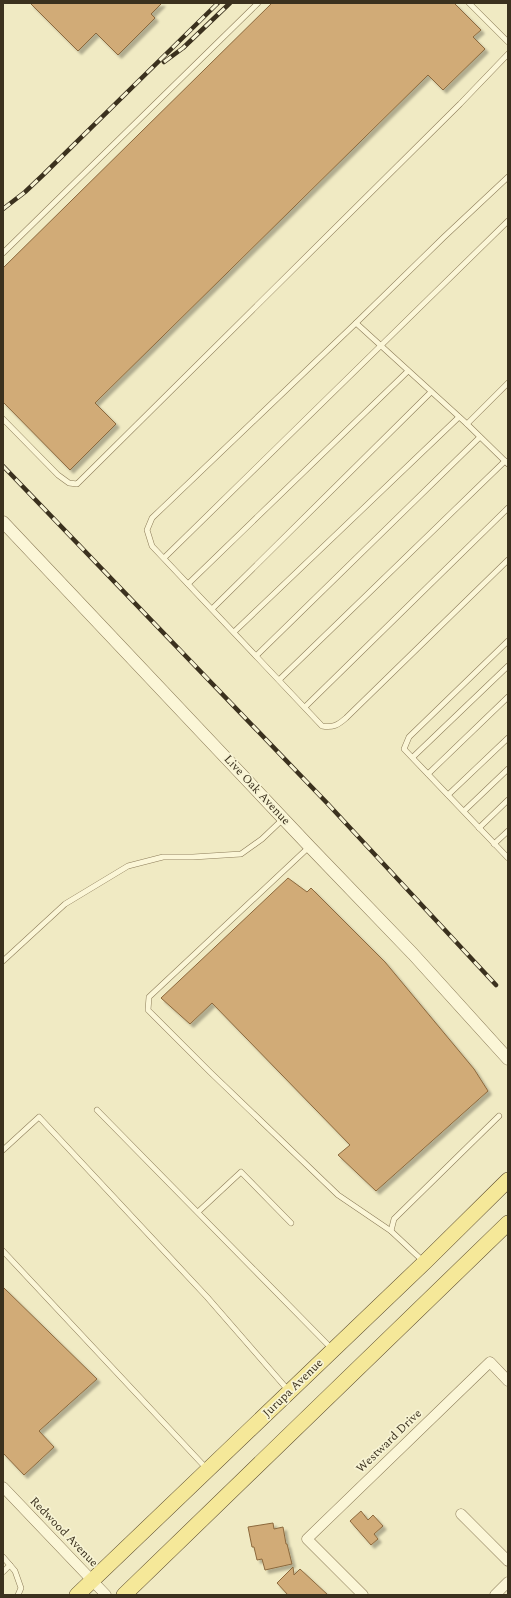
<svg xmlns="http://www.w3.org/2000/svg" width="511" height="1598" font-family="Spectral,serif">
<defs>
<filter id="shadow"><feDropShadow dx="3.5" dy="3.5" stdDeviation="1" flood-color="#0004"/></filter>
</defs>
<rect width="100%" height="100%" fill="#f0eac3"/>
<!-- building -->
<g fill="#d1ab77" stroke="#8c693d" filter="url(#shadow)">
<path d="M30,3H162L151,14L155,18L118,55L96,33L78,51Z"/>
<path d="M272,3H454L481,30L473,37L485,49L443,90L428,75L95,403L116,424L70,470L3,402V268Z"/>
<path d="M288,878L307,892L311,888L385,962L474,1069L488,1091L376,1191L338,1155L350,1145L212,1003L190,1024L161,998Z"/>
<path d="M3,1287L97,1379L39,1431L54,1447L24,1475L3,1453Z"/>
<path d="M361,1511L368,1520L373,1515L383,1526L374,1534L378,1539L371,1545L350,1521Z"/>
<path d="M273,1523L274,1529L283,1527L286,1544H287L292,1564L265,1570L262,1559L257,1560L254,1547H252L248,1527Z"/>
<path d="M293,1567L294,1575L300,1569L328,1595H288L277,1583Z"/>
</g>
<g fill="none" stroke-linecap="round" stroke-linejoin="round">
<!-- service casing -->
<g stroke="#8c7c59" stroke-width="6">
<g id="service">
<path d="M469,3L508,42"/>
<path d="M508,177L444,237L356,323L467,424L508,464"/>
<path d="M3,253L258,3"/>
<path d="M356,323L152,518L147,530L152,546L322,726C333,728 338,725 346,718L508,560"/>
<path d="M3,419L58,475L69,483L77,484L460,104L508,54"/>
<path d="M467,424L508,383"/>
<path d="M164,558L508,221"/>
<path d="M188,584L408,371"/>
<path d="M212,609L431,392"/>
<path d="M234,632L459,417"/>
<path d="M508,641L409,737L404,749L508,858"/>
<path d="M256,656L480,437"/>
<path d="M279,680L505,461"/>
<path d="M305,707L508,508"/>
<path d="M413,757L508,666"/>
<path d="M428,774L508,697"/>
<path d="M448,795L508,738"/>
<path d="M464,811L508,769"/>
<path d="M479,828L508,800"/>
<path d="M494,844L508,831"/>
<path d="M309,847L149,997L148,1010L210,1072L338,1195L391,1231"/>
<path d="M3,961L65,904L128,866L163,857H193L241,854L262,839L283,819"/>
<path d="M97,1110L332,1349"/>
<path d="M3,1150L39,1117L207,1297L288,1390"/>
<path d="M198,1212L241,1172L291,1223"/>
<path d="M3,1251L207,1469"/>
<path d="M424,1262L391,1231L394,1219L499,1116"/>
<path d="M3,1557L15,1571L21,1588L18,1595"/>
<path d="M3,1572L10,1565"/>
</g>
</g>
<!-- minor casing -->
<g stroke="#8c7c59" stroke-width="11">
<g id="minor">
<path d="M3,1487L106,1595"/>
<path d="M461,1514L508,1561"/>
<path d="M363,1595L307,1539L490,1362L508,1381"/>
<path d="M495,1595L508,1582"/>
</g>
</g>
<!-- tertiary casing -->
<g stroke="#8c7c59" stroke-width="13">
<path id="tertiary" d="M3,522L310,847L413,954L508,1059"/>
</g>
<!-- primary casing -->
<g stroke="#59492d" stroke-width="16">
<g id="primary">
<path d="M77,1595L425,1262L508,1180"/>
<path d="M124,1595L508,1223"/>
</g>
</g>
<!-- service -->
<use href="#service" stroke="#fbf6d7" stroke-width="5"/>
<!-- minor -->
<use href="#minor" stroke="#fbf6d7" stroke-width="10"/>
<!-- tertiary -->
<use href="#tertiary" stroke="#fbf6d7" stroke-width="12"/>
<!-- primary -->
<use href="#primary" stroke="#f5e899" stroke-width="15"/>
<!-- rail casing -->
<g stroke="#3b311e" stroke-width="4.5">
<g id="rail">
<path d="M164,62L183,48L230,3"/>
<path d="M3,209L25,192L43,175L218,3"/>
<path d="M3,466L327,803L496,985"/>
</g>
</g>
<!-- rail -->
<use href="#rail" stroke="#f7f3d3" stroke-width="3" stroke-dasharray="9" stroke-linecap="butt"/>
</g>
<g text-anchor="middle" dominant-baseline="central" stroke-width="3.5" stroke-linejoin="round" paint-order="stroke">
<!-- street labels -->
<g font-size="12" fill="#3b311e" stroke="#f7f3d3">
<text transform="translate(257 790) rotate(47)">Live Oak Avenue</text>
<text transform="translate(293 1388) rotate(-44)">Jurupa Avenue</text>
<text transform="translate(389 1441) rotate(-44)">Westward Drive</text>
<text transform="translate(64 1532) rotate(46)">Redwood Avenue</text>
</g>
</g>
<!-- border -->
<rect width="511" height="1598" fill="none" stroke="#3b311e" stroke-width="8"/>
</svg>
